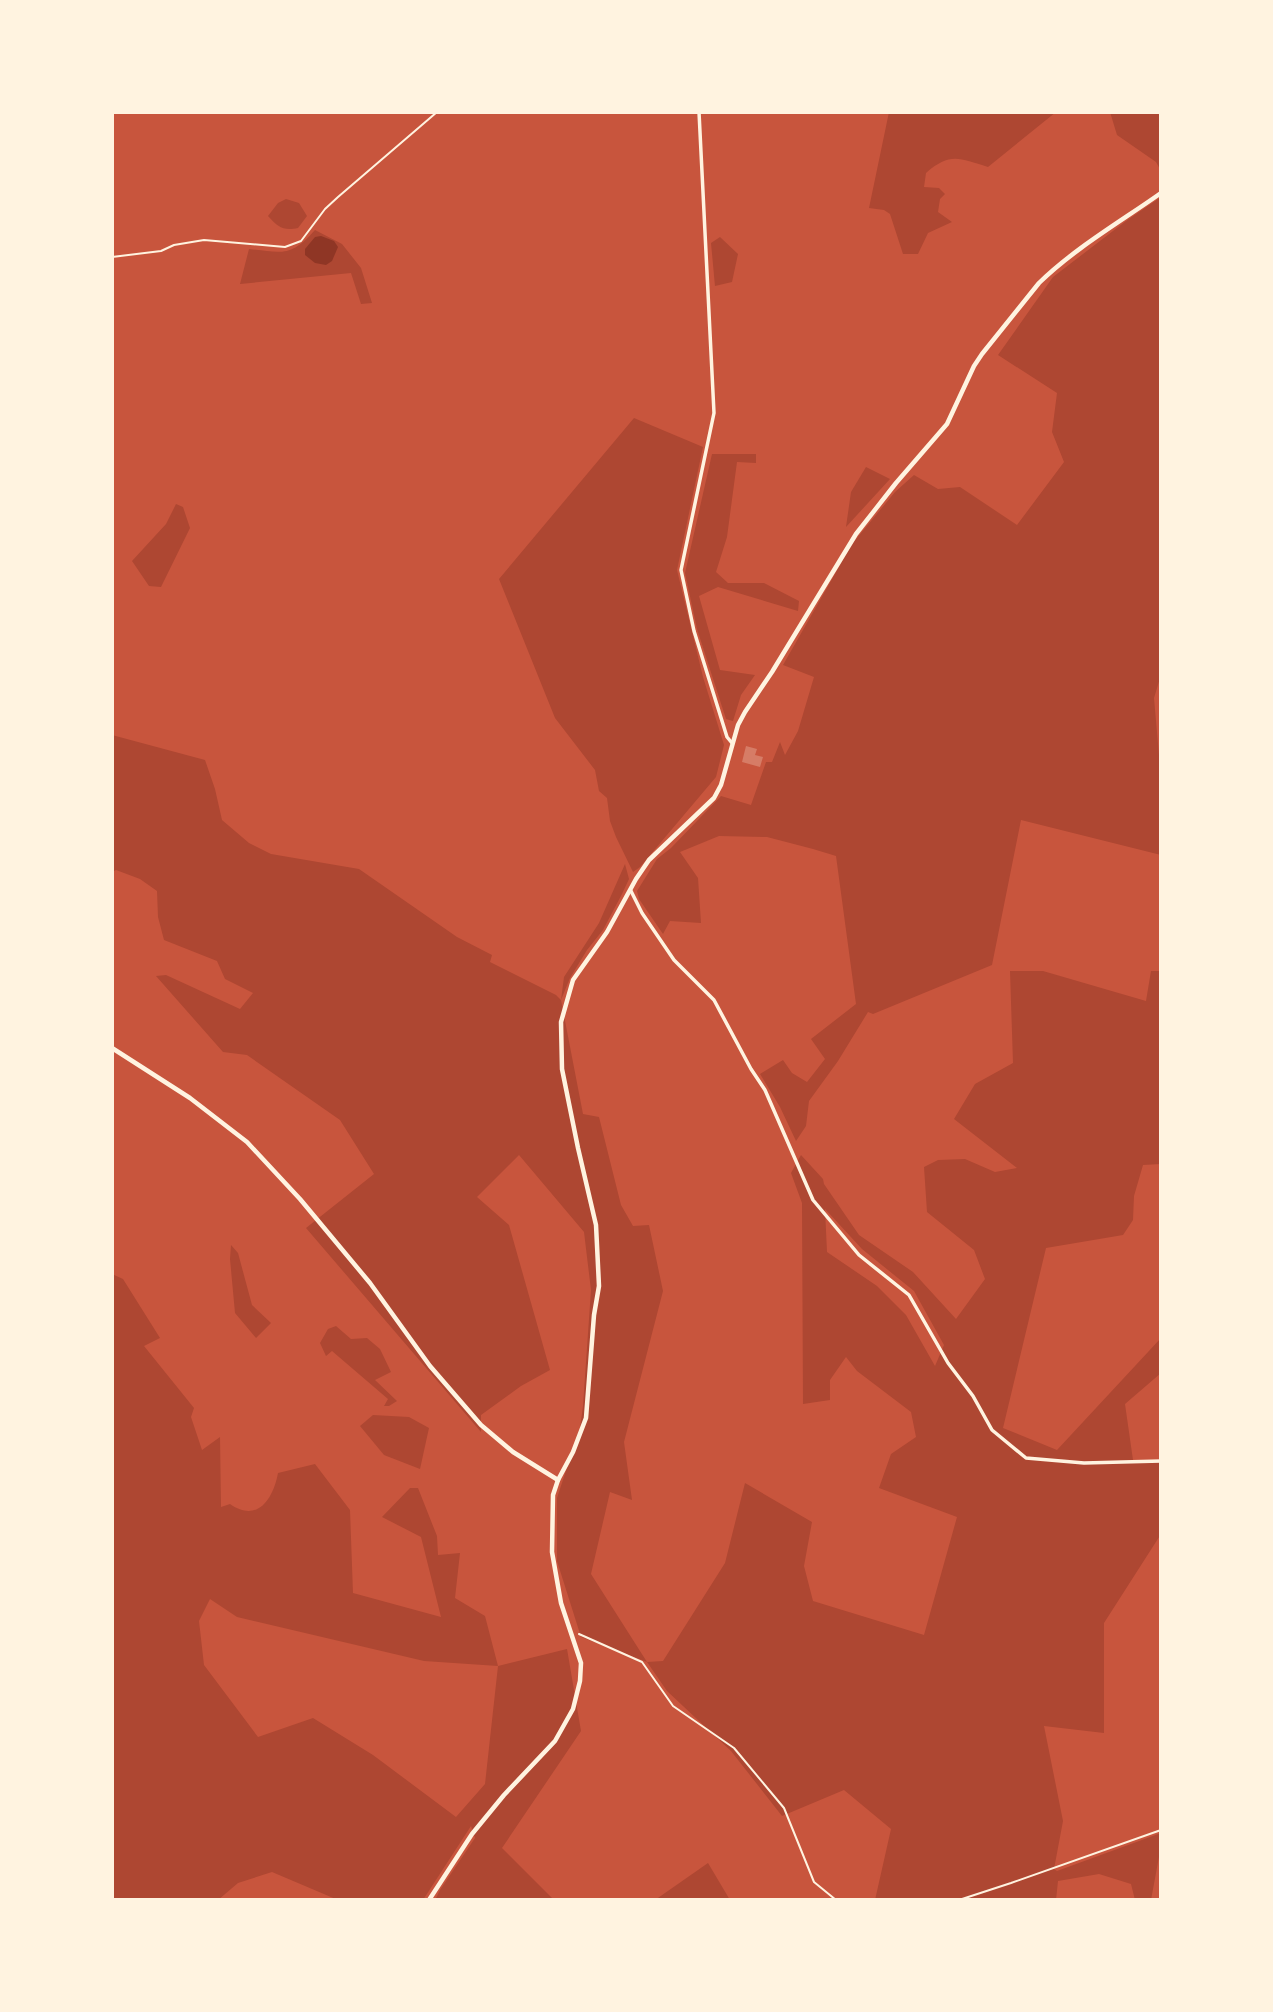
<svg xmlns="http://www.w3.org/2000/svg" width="1273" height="2012" font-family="'Source Sans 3',sans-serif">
<rect width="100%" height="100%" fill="#c8553d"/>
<!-- green -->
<g fill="#ae4732" fill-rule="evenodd">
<path d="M889,112H1056L988,167C959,158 950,152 926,173L924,187L939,188L945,194L940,199L938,212L952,222L928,233L918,254H903L890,214L884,210L869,208Z"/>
<path d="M1110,112H1151L1161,115V171L1156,162L1117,135Z"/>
<path d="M1161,197V675L1154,698L1161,778V855L1021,820L992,965L873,1014L868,1012L838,1061L809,1101L806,1126L796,1141L780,1107L760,1074L783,1060L792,1073L807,1082L825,1059L811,1039L856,1004L836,856L813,849L767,837L719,836L680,852L698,878L701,923L670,921L663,934L639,899L637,891L657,859L671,848L721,796L751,805L766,762H772L780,742L785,755L798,731L814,677L783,665L852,544L895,492L914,475L938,489L960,487L1017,525L1064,462L1052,432L1057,393L998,355L1053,277L1126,221Z"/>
<path d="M286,199L299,203L307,216L298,228C283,231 278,227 268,216L278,203Z"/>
<path d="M315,230L342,244L361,268L372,303L361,304L351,273L240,284L249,249C283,253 291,257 315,230Z"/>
<path d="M720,237L738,254L732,282L715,286L711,243Z"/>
<path d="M634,418L703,447L677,570L703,677L724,745L716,777L640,867L633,872L616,837L610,821L607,798L599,791L595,770L555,718L499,579Z"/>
<path d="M712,454H756V463L737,462L727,537L716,572L728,583H764L799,601L798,611L718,587L699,596L720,670L755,675L741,695L733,721L726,719L697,629L685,573Z"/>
<path d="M866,467L890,479L846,527L851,492Z"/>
<path d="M176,504L183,507L190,528L161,587L149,586L132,561L166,524Z"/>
<path d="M112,735L205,760L215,789L222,820L249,843L271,854L359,869L457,937L492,955L490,962L556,995L561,1000L564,977L599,923L625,864L629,879L622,894L603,930L587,950L570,978L561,1000L583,1114L599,1117L621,1205L633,1226L649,1225L663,1291L624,1442L632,1500L610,1492L591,1574L647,1662L663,1661L725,1563L745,1483L812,1522L804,1566L813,1601L924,1635L957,1517L879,1488L891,1454L916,1437L911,1412L857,1371L846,1357L830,1380V1400L803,1404L802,1203L791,1173L801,1155L823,1179L824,1184L859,1235L913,1272L956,1319L985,1279L974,1250L927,1212L924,1167L938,1160L965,1159L995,1172L1017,1168L954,1119L975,1084L1013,1063L1010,971H1043L1146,1001L1151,971H1161V1164L1143,1165L1134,1196L1133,1220L1123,1235L1046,1248L1003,1428L1057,1450L1161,1338V1373L1125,1404L1133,1460L1161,1461V1534L1104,1623V1733L1044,1726L1063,1821L1054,1869L1057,1871L1161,1833V1846L1151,1900H1135L1131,1884L1099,1874L1058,1881L1056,1900H875L891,1829L844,1790L782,1816L731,1751L667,1691L647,1662L581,1637L557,1561V1498L580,1428L583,1406L591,1290L584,1232L519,1155L477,1197L509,1225L550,1370L521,1386L481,1415V1432L306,1228L374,1174L340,1120L247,1055L223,1052L156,976L166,975L240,1009L253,993L225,979L217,961L164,940L158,917L157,891L140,879L116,870L112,872ZM825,1209L862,1249L914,1291L944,1345L935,1366L906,1315L877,1286L827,1252Z"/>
<path d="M231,1245L238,1253L252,1305L271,1323L256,1338L235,1313L230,1259Z"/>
<path d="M112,1274L123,1279L160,1338L144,1346L194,1408L191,1417L202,1450L220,1437L221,1507L230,1504C257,1523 273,1500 278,1473L315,1464L350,1510L353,1593L441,1617L421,1537L382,1517L410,1488H418L437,1536L438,1555L460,1553L455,1598L485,1616L498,1666L567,1649L581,1731L502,1848L554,1900H435L440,1890L475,1838L471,1826L423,1900H338L272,1872L238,1883L218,1900H112ZM210,1599L237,1617L424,1661L498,1666L485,1784L456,1817L373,1755L313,1718L258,1737L204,1665L199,1621Z"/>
<path d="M336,1326L351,1339L367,1338L380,1349L391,1372L375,1380L397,1401L389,1406H384L388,1399L332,1351L326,1356L320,1343L328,1329Z"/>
<path d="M373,1415L409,1417L429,1428L420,1469L384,1455L360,1426Z"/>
<path d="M708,1863L730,1900H655Z"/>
</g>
<!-- water -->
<path fill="#8f3625" d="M321,236L334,241L338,247L332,261L326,265L315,263L305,255V249L315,237Z"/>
<!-- building -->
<path fill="#d67c66" d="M746,746L757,749L755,755L763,757L760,767L742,762Z"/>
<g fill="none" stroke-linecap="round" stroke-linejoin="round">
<!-- path -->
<path stroke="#fff3e0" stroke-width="2" d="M579,1634L642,1662L673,1706L734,1748L784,1808L814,1882L836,1900"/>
<!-- service -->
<g stroke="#fff3e0" stroke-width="2">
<path d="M112,257L161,251L174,245L204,240L285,247L301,241L325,209L338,197L437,112"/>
<path d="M959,1900L1011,1883L1161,1830"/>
</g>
<!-- minor -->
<g stroke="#fff3e0" stroke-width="3.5">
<path d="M699,112L714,413L681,570L694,631L727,737L732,743"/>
<path d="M631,891L642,913L674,960L714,1000L751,1069L765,1090L813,1200L859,1255L909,1295L948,1363L973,1396L992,1430L1026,1458L1084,1463L1161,1461"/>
</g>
<!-- tertiary -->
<g stroke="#fff3e0" stroke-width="4.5">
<path d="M112,1048L190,1098L247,1142L300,1199L370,1283L430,1366L481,1425L513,1452L558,1480"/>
<path d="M429,1900L472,1834L504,1795L555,1741L573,1709L580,1681L581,1663L561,1603L552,1552L553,1495L558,1480L573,1452L586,1418L594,1315L599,1286L596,1225L578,1148L562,1069L561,1022L573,980L607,932L636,879L649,860L714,798L721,785L738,725L745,712L772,672L856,534L896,483L947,424L974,366L982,354L1039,283C1075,248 1120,222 1161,193"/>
</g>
</g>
<!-- border -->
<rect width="1273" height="2012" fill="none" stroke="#fff3e0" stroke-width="228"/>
</svg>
